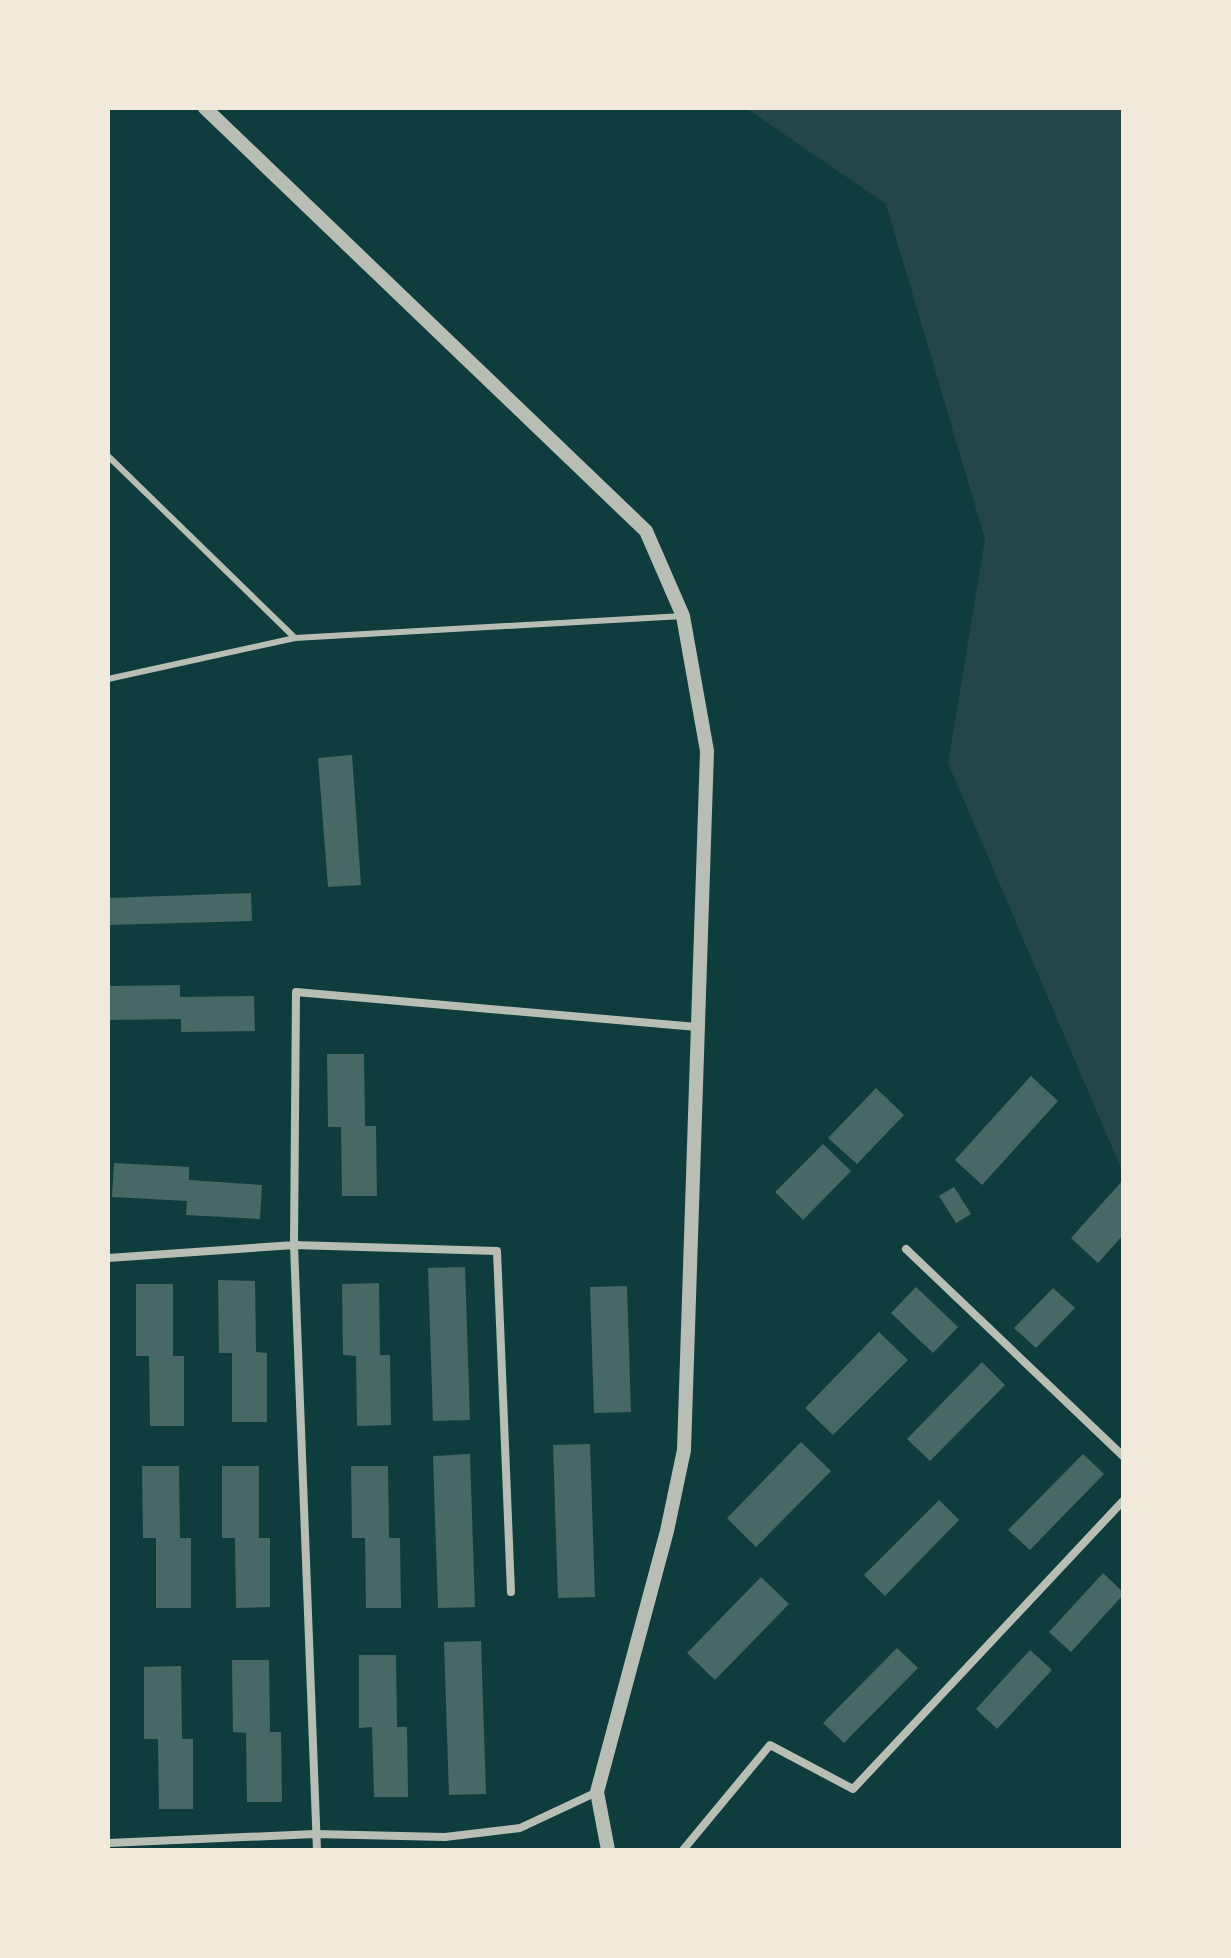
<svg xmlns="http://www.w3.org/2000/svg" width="1231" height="1958" font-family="Arial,sans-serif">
<rect width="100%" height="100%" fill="#0f3d3e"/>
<!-- green -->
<path fill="#244646" d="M746,108H1123V1173L948,763L985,539L886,204Z"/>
<!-- building -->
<g fill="#486865">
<path d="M352,755L361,885L328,887L318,758Z"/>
<path d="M251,893L252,921L108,925V898Z"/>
<path d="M180,985V997L254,996L255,1031L181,1032V1019L108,1020V986Z"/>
<path d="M327,1054H364L365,1126H376L377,1196H342L341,1127H328Z"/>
<path d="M1031,1076L1058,1101L982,1185L955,1160Z"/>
<path d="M876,1088L904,1115L857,1164L828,1138Z"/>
<path d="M823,1144L851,1171L803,1220L775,1192Z"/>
<path d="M114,1163L189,1167V1180L262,1185L260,1219L186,1215L187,1201L112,1197Z"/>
<path d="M1123,1180V1235L1098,1263L1071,1238Z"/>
<path d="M954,1187L971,1214L956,1223L939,1196Z"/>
<path d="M465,1267L470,1420L433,1421L428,1268Z"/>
<path d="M218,1280L255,1281L256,1352L267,1353V1422H232V1353H219Z"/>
<path d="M379,1283L380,1355H390L391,1425L357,1426L356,1356L343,1355L342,1284Z"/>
<path d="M136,1284H173V1356H184V1426H150L149,1356H136Z"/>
<path d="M627,1286L631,1412L594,1413L590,1287Z"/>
<path d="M916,1287L958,1327L933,1353L891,1313Z"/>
<path d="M1053,1288L1075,1308L1036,1348L1014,1328Z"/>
<path d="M879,1332L908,1360L833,1435L805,1408Z"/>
<path d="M982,1362L1005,1385L930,1461L907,1439Z"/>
<path d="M801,1442L831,1471L756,1547L727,1518Z"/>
<path d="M590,1444L595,1597L558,1598L553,1445Z"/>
<path d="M470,1454L475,1607L438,1608L433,1456Z"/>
<path d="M1083,1454L1104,1474L1030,1550L1008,1530Z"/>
<path d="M142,1466H179L180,1538H191V1608H156V1538H143Z"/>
<path d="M222,1466H259V1538H270V1607L236,1608L235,1538H222Z"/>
<path d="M351,1466H388L389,1538H400L401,1608H366L365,1538H352Z"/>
<path d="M939,1500L959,1520L885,1596L864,1575Z"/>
<path d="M1103,1573L1123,1592V1595L1071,1652L1049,1632Z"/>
<path d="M761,1577L789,1604L715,1680L687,1653Z"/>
<path d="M481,1641L486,1794L449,1795L444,1642Z"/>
<path d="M897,1648L918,1668L844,1743L823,1723Z"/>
<path d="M1030,1650L1052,1670L997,1729L976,1709Z"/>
<path d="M359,1655H396L397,1727H407L408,1797H374L372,1727L359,1728Z"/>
<path d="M232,1660H269L270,1732H281L282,1802H247L246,1733L233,1732Z"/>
<path d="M181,1666L182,1739H193V1809H159L158,1739H144V1667Z"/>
</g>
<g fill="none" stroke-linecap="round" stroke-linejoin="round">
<!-- service -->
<g stroke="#b8beb3" stroke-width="6">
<path d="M108,456L295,638"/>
<path d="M108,679L295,638L683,616"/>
</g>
<!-- minor -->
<g stroke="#b8beb3" stroke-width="8">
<path d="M906,1249L1123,1456"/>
<path d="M108,1258L294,1245L296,992L697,1027"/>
<path d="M108,1843L315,1834L445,1837L520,1828L597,1792"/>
<path d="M317,1850L294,1245L497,1251L511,1592"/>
<path d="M683,1850L770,1745L853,1789L1123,1501"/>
</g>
<!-- tertiary -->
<path stroke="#b8beb3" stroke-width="14" d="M205,108L646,531L683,616L707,751L684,1450L667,1531L597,1792L608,1850"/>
</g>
<!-- border -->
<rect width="1231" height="1958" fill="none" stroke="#f1e9da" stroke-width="220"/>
</svg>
